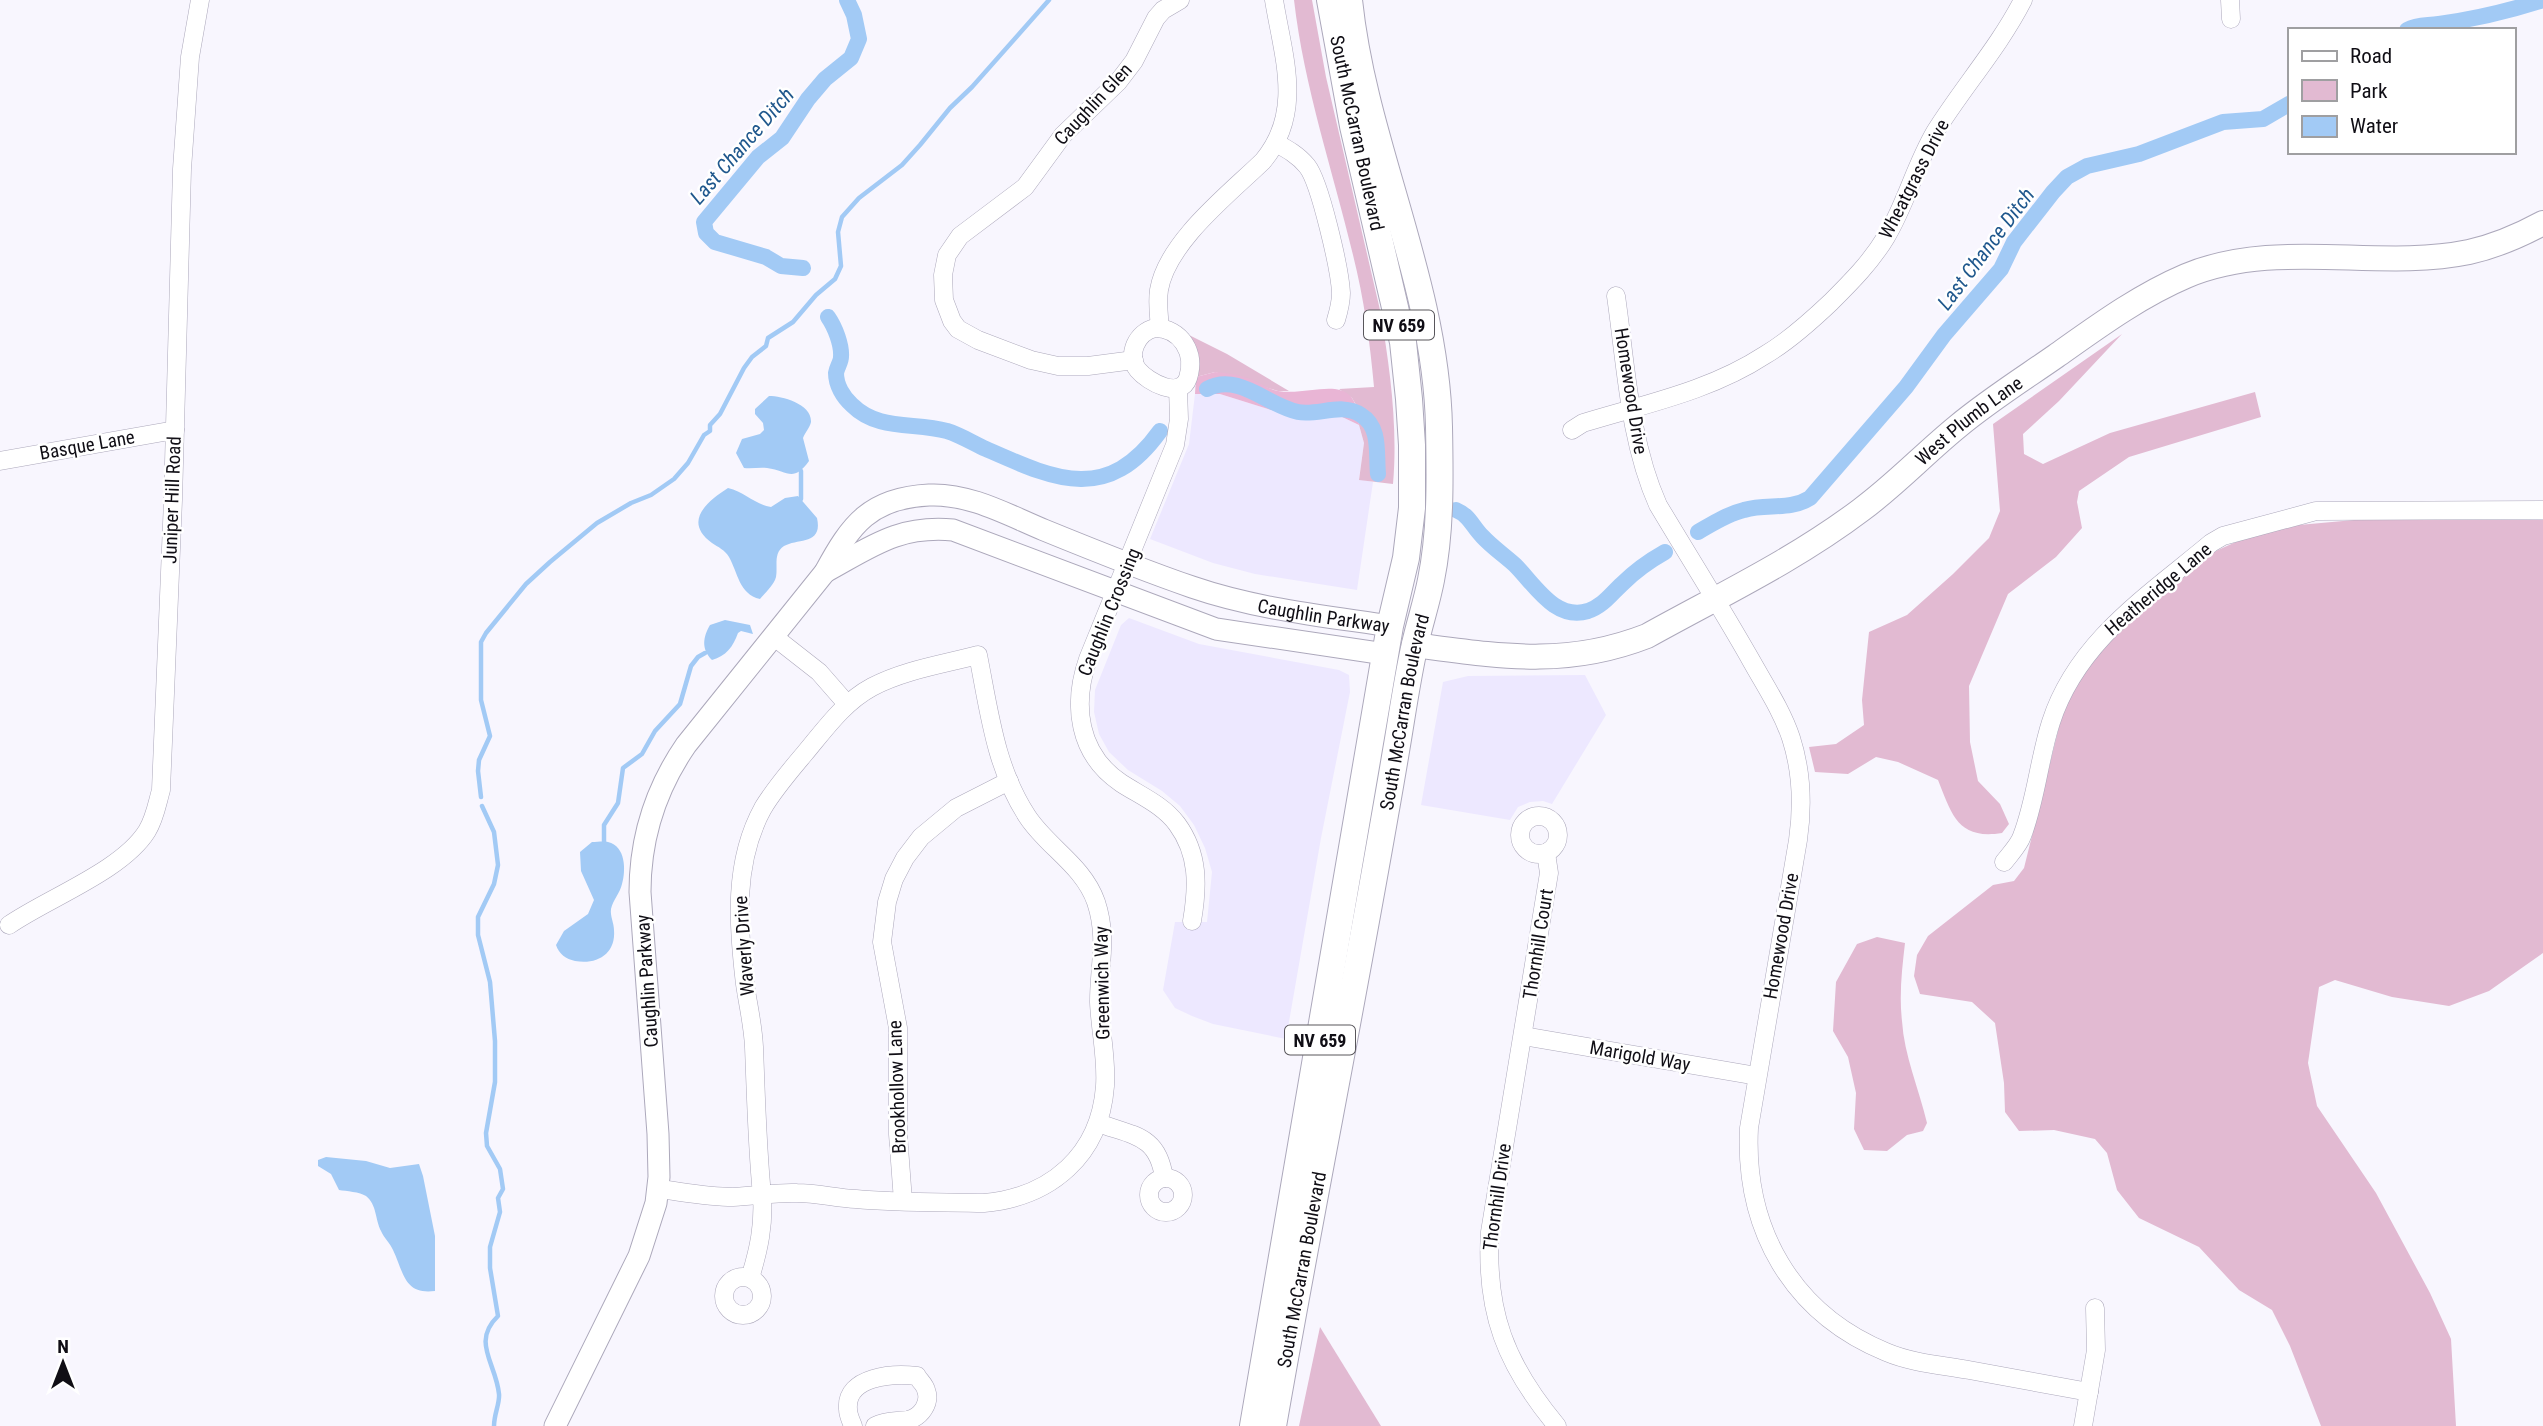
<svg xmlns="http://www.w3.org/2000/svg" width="2543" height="1426" font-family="'Roboto Condensed',sans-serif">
<rect width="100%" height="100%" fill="#f8f6fe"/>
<!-- built -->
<g fill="#ede8ff">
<path d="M1195,394H1220L1297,418L1340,416L1359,425L1364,443L1359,479L1373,482L1357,590L1255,574L1213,563L1150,539L1189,444Z"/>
<path d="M1129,618L1199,644L1339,670L1349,675L1350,692L1321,838L1286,1039L1213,1024L1192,1016L1175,1008L1163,990L1175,922H1207L1212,872L1205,848L1194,825L1180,806L1162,791L1128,770L1109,752L1099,734L1094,712L1095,690L1121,625Z"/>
<path d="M1585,675L1606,715L1552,804L1543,801L1530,802L1518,807L1510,820L1421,805L1443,682L1468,676Z"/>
</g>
<!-- green -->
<g fill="#e2bad2">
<path d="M1294,0H1312L1326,77L1380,310C1390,367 1398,427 1393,484L1359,480L1364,443L1359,425L1358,408L1352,398L1339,389L1374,387C1370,342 1364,299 1353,255C1333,171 1304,87 1294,0Z"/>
<path d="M2122,334L2059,401L2023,434L2024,454L2043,464L2110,433L2255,392L2261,417L2129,457L2079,491L2077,502L2082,528L2056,557L2008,594L1969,686L1970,742L1978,781L2000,804L2009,824L2002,833C1958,840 1952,815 1938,780L1898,762L1876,757L1848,774L1815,772L1809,747L1836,744L1864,725L1862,700L1869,632L1907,615L1953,574L1989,538L2000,511L1993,424Z"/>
<path d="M1189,335L1227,354L1289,391H1278L1215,372L1196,377L1192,343Z"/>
<path d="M2354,520H2543V953L2489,991L2449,1006L2392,997L2335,980L2319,987L2308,1063L2317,1106L2376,1193L2430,1293L2451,1339L2456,1426H2321L2290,1346L2272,1310L2239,1290L2199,1247L2139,1218L2117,1190L2107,1153L2095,1139L2054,1130L2019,1131L2005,1112L2004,1083L1995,1023L1972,1002L1920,994L1914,976L1917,955L1928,936L1993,885L2014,881L2024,868L2060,723L2072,691L2107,639L2207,555L2238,541L2288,526Z"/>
<path d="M1877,937L1905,943C1902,969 1899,995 1902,1021C1904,1055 1919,1089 1927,1123L1923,1131L1907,1135L1887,1151L1864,1150L1854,1129L1856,1093L1848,1057L1833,1031L1836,982L1857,944Z"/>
<path d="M1320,1327L1381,1426H1299Z"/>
</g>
<!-- forest -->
<path fill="#e9b5d5" d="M1215,372C1228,373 1240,375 1253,380C1261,384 1269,389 1278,391C1314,397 1357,368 1359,425L1340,416L1297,418L1220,394H1195L1196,377Z"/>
<!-- water -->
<g fill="#a2caf5">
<path d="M769,396C782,396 812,404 811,422C810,427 805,433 803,438L809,461C793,483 788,471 767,468C759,467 752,469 744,468L736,453L742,439L760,434L764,430L763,423L755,414V409Z"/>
<path d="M728,488C745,492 754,504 771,507L785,498L798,496L817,518C823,545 798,538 784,546C773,553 778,566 776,577C774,585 765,593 760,599C739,594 738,573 729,557C725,550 718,547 712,543C683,522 706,502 728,488Z"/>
<path d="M725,620L750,625L753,634L741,631L738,633C733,647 726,656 712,660C701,649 703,637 710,625Z"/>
<path d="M592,842C597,842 604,841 608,842C626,846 626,871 622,884C620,893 613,900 611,909C610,916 614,923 614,930C616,954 597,965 575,961C566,959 559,954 556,945L564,931L588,914L594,900L581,871L580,852Z"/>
<path d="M326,1157L366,1161L390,1168L419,1164L423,1176L435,1236V1291C404,1295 404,1273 393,1250C390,1243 384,1238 381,1231C375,1219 377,1205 366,1196C360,1192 346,1191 339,1190L331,1174L318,1166V1160Z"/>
</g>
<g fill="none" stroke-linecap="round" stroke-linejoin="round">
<!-- stream -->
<g stroke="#a2caf5" stroke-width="4.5">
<path d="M801,471V499"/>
<path d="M481,797L478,771L479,760L490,736L481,700V642L486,633L526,584L550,562L597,523L631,503L651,495L674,479L688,463L704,435L710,431V425L720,414L744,368L752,357L766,346L768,338L793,322L816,295L835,279L841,266L838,232L842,217L859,198L902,165L920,145L950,108L972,87L1049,0"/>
<path d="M482,806L494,832L498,865L494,884L478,917V935L490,982L495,1041V1082L486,1133L487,1146L500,1169L503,1189L498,1198L500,1212L490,1247V1268L498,1316C471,1342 496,1363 499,1394C500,1403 494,1414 494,1426"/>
<path d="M604,842V825L618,803L623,768L642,754L655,731L680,704L691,666L698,657L705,653"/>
</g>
<!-- canal -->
<g stroke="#a2caf5" stroke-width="16">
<path d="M2407,30C2418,24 2427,26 2439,24C2475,19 2509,11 2543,0"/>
<path d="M803,268L781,266L766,257L715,242L706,233L704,222L758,157L782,138L808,99L825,79L851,58L859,39L854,15L847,0"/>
<path d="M828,317C835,327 842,345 841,357C841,362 837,367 836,373C836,385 843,397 852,405C878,431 914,422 947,431C960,435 973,443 986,449C1054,479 1107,505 1160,431"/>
<path d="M1207,389C1238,372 1268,406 1298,412C1318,416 1342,402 1361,415C1381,427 1376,454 1378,474"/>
<path d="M1456,510C1470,516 1472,526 1482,536C1492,547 1504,555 1515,565C1535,585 1555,621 1588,611C1603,606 1611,594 1622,584C1635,571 1649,561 1665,552"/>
<path d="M1698,532C1712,524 1727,514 1744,510C1767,503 1789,511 1810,498L1906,387L1944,335L2001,269L2014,242L2053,192L2067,177L2087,166L2139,154L2223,122L2263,119L2289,104"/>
</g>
<!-- minor casing -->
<g stroke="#aca8bb" stroke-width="19">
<g id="minor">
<path d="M2230,0L2231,19"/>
<path d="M1276,143C1287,149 1298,155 1307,166C1320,182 1340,270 1341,293C1341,302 1339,310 1336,320"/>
<path d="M1616,296C1626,365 1629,440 1658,505C1689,557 1722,609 1752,662C1766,687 1782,711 1791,738C1802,772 1803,805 1798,840L1749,1128C1744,1228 1791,1313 1886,1352C1912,1363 1941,1365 1969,1370C2009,1377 2049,1385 2089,1392"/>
<path d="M1155,328C1181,328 1196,353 1188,378C1181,400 1148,382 1138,370C1126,355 1137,332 1155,328Z"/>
<path d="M1160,328C1159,316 1157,303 1159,290C1167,242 1229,194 1263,161C1304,112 1283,56 1274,0"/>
<path d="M1134,360L1088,366H1058L1031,360L978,340L958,329L952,321L944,300L943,275L947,255L960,236L1025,187L1063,135L1118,82L1134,61L1156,18L1163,10L1180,0"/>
<path d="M1178,388L1179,419L1175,445L1088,659C1072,705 1078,754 1121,783C1141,796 1163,805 1177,824C1199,854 1198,886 1192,921"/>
<path d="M1572,430L1583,423C1645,404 1710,391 1765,355C1789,341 1811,321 1831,302C1851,282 1871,262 1886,237C1906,204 1915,166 1935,132C1963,87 1999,47 2023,0"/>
<path d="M0,461L175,430"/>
<path d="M773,636L819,672L847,704"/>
<circle cx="1539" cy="835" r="19"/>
<path d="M1546,853L1549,873L1490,1232C1485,1312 1506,1365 1557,1426"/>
<path d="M2004,862C2010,854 2019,845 2022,836C2036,800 2039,759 2051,722C2077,641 2149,595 2211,543L2223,536L2316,511L2543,510"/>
<path d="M9,925C48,898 122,871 147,831C155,818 157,804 161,790L173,500L182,169L190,57L200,0"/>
<path d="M1524,1036L1757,1076"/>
<path d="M1098,1123C1134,1136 1158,1135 1164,1178"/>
<circle cx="1166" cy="1195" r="17"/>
<path d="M659,1189C683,1192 708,1197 733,1197C754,1196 776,1192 797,1193C817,1193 836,1198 856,1199C898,1203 941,1202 984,1203C1051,1197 1100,1155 1105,1086C1107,1058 1100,1029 1099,1002C1099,965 1108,938 1096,902C1083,865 1047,847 1027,816C995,767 989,710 978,655C944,664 904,670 872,687C844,702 825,729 805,753C790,771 775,788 763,808C733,862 738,925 745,984C748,1005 753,1025 754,1047C756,1096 757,1145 762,1195C764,1225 759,1249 750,1278"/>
<path d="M903,1201L898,1134V1028L882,942L887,902L894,879L905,858L921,837L956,808L1009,781"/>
<circle cx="743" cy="1296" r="19"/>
<path d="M853,1426C851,1421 848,1415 848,1409C845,1376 894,1373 917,1376C919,1380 925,1385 926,1390C931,1403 921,1417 908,1420C896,1422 887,1420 875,1426"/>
<path d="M2083,1426L2096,1350L2095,1308"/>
</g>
</g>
<!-- tertiary casing -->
<g stroke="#aca8bb" stroke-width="23">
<g id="tertiary">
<path d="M825,572C871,547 898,525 953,530L1216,629L1385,654"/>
<path id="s1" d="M555,1426L639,1256L656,1203L659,1177L658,1134L640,892C640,837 655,790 686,745L825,572C851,524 870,498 929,495C969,493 1008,515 1044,530C1093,550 1142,570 1192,587C1256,609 1324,616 1390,626"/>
</g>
</g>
<!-- secondary casing -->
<g stroke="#aca8bb" stroke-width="26">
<g id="secondary">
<path id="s2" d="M1414,645C1499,656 1565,668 1647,636C1719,596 1795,560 1861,510C1895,485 1924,454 1957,427C1988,401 2023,379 2056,356C2097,327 2139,296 2186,276C2276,238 2377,271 2469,252C2496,246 2519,236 2543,223"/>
</g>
</g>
<!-- primary casing -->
<g stroke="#aca8bb" stroke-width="28">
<g id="primary">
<path d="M1253,1426L1390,626L1406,558L1412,508V445L1409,399L1403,342L1353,126L1330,0"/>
<path id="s3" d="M1273,1426C1312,1201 1358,977 1396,751C1402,716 1407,679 1415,644C1420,622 1427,601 1431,580C1441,531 1440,477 1439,427C1436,280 1364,145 1349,0"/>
</g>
</g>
<!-- minor -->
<use href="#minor" stroke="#fff" stroke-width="18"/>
<!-- tertiary -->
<use href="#tertiary" stroke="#fff" stroke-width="21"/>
<!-- secondary -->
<use href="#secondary" stroke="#fff" stroke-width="24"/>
<!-- primary -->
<use href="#primary" stroke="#fff" stroke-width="26"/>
</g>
<g text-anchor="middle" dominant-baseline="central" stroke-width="5" stroke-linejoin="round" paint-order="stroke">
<!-- shield labels -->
<g fill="#fff" stroke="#58565b" stroke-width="2">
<rect x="1364" y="310.5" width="70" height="29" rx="5"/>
<rect x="1285" y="1025.5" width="70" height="29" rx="5"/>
</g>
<g font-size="18" font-weight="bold" fill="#100e15">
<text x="1399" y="325">NV 659</text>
<text x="1320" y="1040">NV 659</text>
</g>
<!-- street labels -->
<g font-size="19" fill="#100e15" stroke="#fff">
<text transform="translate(1093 104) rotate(-47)">Caughlin Glen</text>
<text transform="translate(1357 133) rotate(78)">South McCarran Boulevard</text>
<text transform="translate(1914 179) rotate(-63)">Wheatgrass Drive</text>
<text transform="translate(1631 391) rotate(81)">Homewood Drive</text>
<text stroke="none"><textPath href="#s2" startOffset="625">West Plumb Lane</textPath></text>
<text transform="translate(87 445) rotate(-10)">Basque Lane</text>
<text transform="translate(172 500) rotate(-88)">Juniper Hill Road</text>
<text transform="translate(2158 589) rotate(-40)">Heatheridge Lane</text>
<text transform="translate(1109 612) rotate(-68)">Caughlin Crossing</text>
<text stroke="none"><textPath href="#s1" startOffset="1488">Caughlin Parkway</textPath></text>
<text stroke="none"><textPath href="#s3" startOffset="726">South McCarran Boulevard</textPath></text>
<text transform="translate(1781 936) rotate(-80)">Homewood Drive</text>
<text transform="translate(1538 944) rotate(-81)">Thornhill Court</text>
<text transform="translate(744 946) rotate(-94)">Waverly Drive</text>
<text transform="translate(647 981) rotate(-94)">Caughlin Parkway</text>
<text transform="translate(1102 983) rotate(-91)">Greenwich Way</text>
<text transform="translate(1640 1056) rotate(10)">Marigold Way</text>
<text transform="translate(897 1087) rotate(-92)">Brookhollow Lane</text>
<text transform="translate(1497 1197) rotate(-82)">Thornhill Drive</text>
<text stroke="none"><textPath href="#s3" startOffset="159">South McCarran Boulevard</textPath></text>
</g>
<!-- water labels -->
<g font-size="21" font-style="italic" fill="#20588d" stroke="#fff">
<text transform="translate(742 146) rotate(-49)">Last Chance Ditch</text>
<text transform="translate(1986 249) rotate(-53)">Last Chance Ditch</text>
</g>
</g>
<!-- legend -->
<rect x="2288" y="28" width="228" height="126" fill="#ffffff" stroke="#9f9fa1" stroke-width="2"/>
<rect x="2302" y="51" width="35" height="10" fill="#ffffff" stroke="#9f9fa1" stroke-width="2"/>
<text x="2350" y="63" font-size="21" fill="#100e15">Road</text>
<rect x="2302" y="80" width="35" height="21" fill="#e2bad2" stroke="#9f9fa1" stroke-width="2"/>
<text x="2350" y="98" font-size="21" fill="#100e15">Park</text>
<rect x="2302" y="116" width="35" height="21" fill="#a2caf5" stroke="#9f9fa1" stroke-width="2"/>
<text x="2350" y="133" font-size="21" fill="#100e15">Water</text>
<!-- north arrow -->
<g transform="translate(63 1363)" stroke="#ffffff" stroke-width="5" paint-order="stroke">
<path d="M0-5L12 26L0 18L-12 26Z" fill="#100e15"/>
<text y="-10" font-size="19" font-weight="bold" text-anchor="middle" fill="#100e15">N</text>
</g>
</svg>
